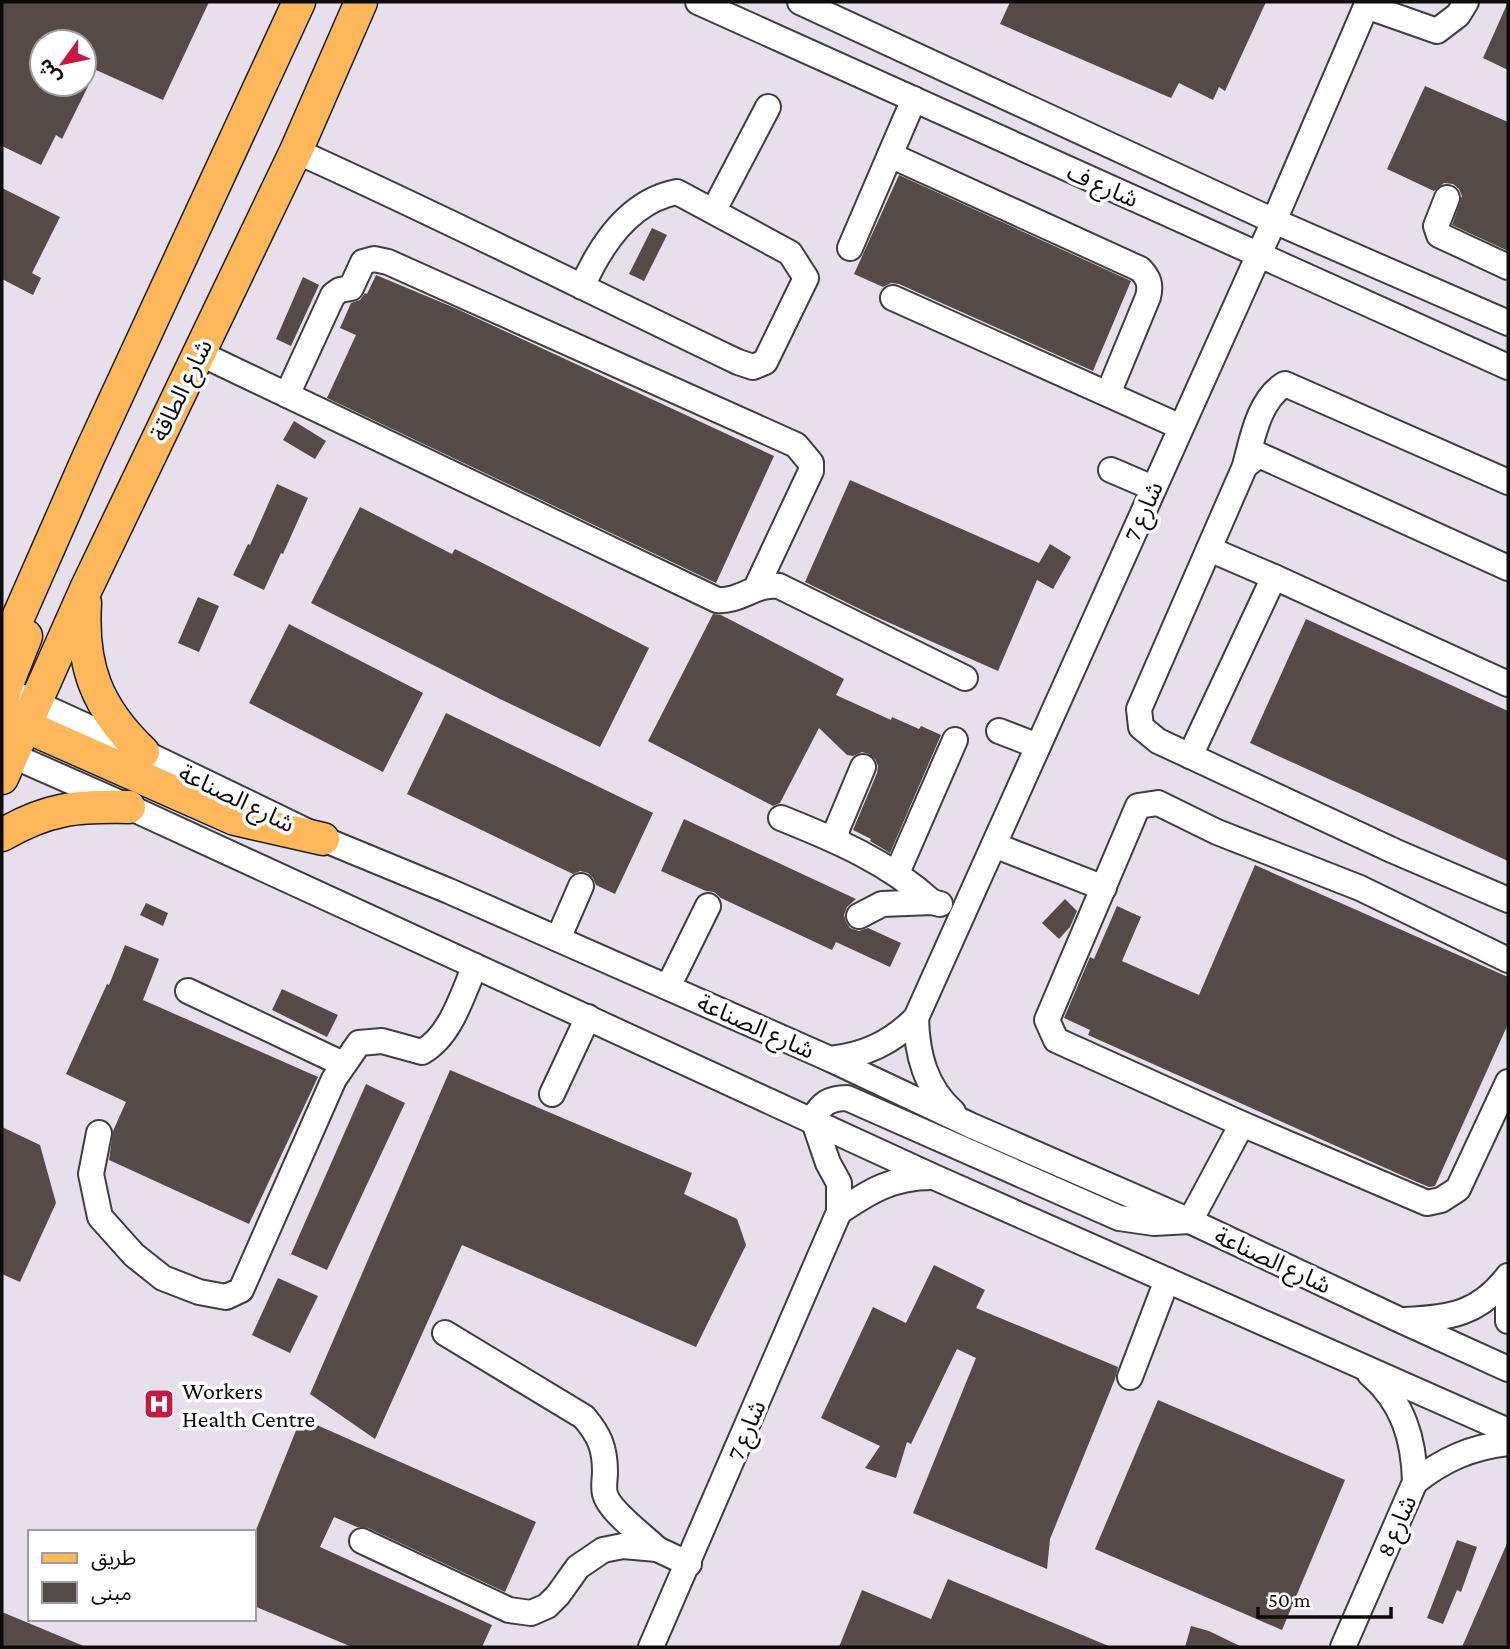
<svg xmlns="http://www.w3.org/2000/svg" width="1510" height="1649" font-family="'Crimson Pro','Noto Sans Arabic',serif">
<rect width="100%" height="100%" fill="#fff7eb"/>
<!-- industrial -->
<path fill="#e8dfec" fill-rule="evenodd" d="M2,2H1508V1647H2ZM42,42H84V84H42ZM30,1532H254V1619H30Z"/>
<!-- building -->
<g fill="#554a47" fill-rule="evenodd">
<path d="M2,2H209L163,100L96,70L62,139L56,135L41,165L2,146ZM42,42H84V84H42Z"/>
<path d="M1010,2H1266L1225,91L1219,87L1213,100L1179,83L1171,98L1000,24Z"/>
<path d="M1508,2V70L1483,58Z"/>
<path d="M1425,86L1508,122V251L1452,225L1462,196L1459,189L1453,184L1444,183L1434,191L1387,169Z"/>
<path d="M899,175L1131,281L1093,371L899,284L891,283L883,287L854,274Z"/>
<path d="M2,188L60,217L32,273L41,278L33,295L2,279Z"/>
<path d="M652,228L667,235L644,281L629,274Z"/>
<path d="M376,275L455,308L774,456L716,583L327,398L356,335L340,328L351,303L360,300L365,293L367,294Z"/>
<path d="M303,277L319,285L291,346L276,339Z"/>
<path d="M294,421L326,441L315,459L283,440Z"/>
<path d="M850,480L1039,563L1050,544L1071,557L1053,589L1037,580L998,671L874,616L805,582Z"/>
<path d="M277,484L308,498L283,554L281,553L264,590L233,575L248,544L250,545Z"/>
<path d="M360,507L452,554L455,549L649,648L600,747L500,699L311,603Z"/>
<path d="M198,597L219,606L199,652L178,643Z"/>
<path d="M713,614L721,615L844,679L836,695L891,720L892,717L919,729L921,726L941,735L890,853L870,841L871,839L853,830L877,773L878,766L875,759L869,754L862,752L853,756L847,755L819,728L780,803L773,806L648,741Z"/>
<path d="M1306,619L1508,711V861L1250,743Z"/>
<path d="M289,624L423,693L383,772L249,703Z"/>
<path d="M446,713L653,813L615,894L596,885L593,878L588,873L580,871L573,874L407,794Z"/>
<path d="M684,819L856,899L847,907L844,915L846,922L850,928L859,931L868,928L901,943L890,967L836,942L832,950L721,898L714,892L706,891L661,871Z"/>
<path d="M1255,865L1508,977V1024L1435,1186L1429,1187L1410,1179L1088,1035L1090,1030L1064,1018L1090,957L1094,959L1117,906L1141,917L1122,961L1199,995Z"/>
<path d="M1065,899L1077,911L1070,927L1059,939L1042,923Z"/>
<path d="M146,903L168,913L163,926L140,915Z"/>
<path d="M125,945L159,959L143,1000L318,1077L249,1224L109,1160L113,1131L126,1102L66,1074L107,984L109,985Z"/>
<path d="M282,989L338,1015L327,1037L272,1010Z"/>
<path d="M450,1070L692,1173L684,1194L737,1219L746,1245L696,1347L462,1245L375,1439L310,1394Z"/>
<path d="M366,1084L405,1103L327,1270L291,1254Z"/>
<path d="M2,1127L40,1145L56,1203L20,1282L2,1274Z"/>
<path d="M934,1265L985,1290L976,1308L1118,1367L1115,1379L1050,1539L1047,1569L913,1513L976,1358L957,1349L911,1444L907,1442L896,1478L865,1468L880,1446L821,1418L873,1307L906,1323Z"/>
<path d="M278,1278L318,1296L290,1353L252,1335Z"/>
<path d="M1158,1400L1345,1480L1282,1630L1095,1549Z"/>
<path d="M301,1418L536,1522L505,1592L368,1528L357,1527L334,1517L320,1547L492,1625L482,1647H352L254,1606V1535Z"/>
<path d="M1457,1540L1477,1547L1461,1592L1457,1590L1443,1624L1427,1618Z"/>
<path d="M1508,1541V1647H1462Z"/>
<path d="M948,1579L1111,1647H839L862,1590L931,1619Z"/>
<path d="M2,1612L86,1647H2Z"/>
<path d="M1191,1626L1209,1631L1242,1647H1185Z"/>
</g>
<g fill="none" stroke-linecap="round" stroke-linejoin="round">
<!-- minor casing -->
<g stroke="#3f3f3f" stroke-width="28">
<g id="minor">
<path d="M698,2L1508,367"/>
<path d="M800,2L1274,221L1508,323"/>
<path d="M1366,6L1437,31L1458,15L1466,2"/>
<path d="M296,151C445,218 591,292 738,362L753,367L765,362L806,278L790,253L677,192C629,201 600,246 582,287"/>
<path d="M890,155L1140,269C1149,278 1151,285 1148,297L1108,394"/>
<path d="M1447,198L1436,226L1439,235L1508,267"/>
<path d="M714,210L768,107"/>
<path d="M850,248L914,99"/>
<path d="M893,298L1181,427"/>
<path d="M199,353L717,600C741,602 755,583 779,586L965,678"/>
<path d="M287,395L333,295L340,290L351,288L363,262L374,259L388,262L796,445L811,463V471L756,588"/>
<path d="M1245,466C1252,439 1259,399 1285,384L1508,482"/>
<path d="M1111,470L1153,488"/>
<path d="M1209,549L1274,577"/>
<path d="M1508,568L1259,455L1245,466L1139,709L1141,727L1158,741L1394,851L1508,900"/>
<path d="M20,696L143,752L323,839L449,891L830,1059L970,1125L1190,1221L1400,1320L1508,1369"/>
<path d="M999,731L1038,746"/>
<path d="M2,751L129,807L934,1177L1508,1431"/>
<path d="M1190,756L1274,577L1508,684"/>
<path d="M781,818C836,840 888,862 932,902"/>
<path d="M837,840V829L863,767"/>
<path d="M994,845L1104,888"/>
<path d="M897,873L955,740"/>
<path d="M859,916L882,904L932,902L940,904"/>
<path d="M558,939L581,886"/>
<path d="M1508,960L1360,888L1217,832L1158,803L1138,806L1047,1020L1056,1040L1242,1124L1427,1203L1441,1200L1458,1189L1508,1082"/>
<path d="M668,987L708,906"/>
<path d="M188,991L343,1064"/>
<path d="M916,1018C917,1054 925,1087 953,1112"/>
<path d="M830,1059C865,1055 891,1043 916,1018L1274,221L1368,2"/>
<path d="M552,1094L588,1017"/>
<path d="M99,1133L91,1174L100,1217L134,1255L163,1278L199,1292L226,1297L241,1290L334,1079L359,1043L382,1041L422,1052C451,1036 462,995 475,966"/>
<path d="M839,1212C870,1191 893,1177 931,1177"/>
<path d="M1508,1286V1321"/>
<path d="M1405,1320C1450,1318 1479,1314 1508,1276"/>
<path d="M445,1333L584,1417C599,1435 605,1447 605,1472C605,1479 603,1487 605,1494C609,1511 644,1536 657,1549"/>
<path d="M1130,1377L1167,1280"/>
<path d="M1415,1482C1444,1459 1472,1447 1508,1443"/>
<path d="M362,1541L509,1610L531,1613L547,1606L558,1595L578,1567L603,1550L623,1546L657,1549L689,1564"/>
<path d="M651,1647L839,1212V1183L828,1163L813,1119C821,1104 829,1098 847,1098L1119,1218L1154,1223L1190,1221L1242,1124"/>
<path d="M1343,1647L1415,1482C1414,1439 1403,1402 1370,1374"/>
</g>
</g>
<!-- major casing -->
<g stroke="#1d1d1d" stroke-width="35">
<g id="major">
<path d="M85,603C81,667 97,708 143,752"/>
<path d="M2,654L89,456L299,2"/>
<path d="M2,724L25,726L235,819L323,839"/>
<path d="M10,744L3,701L5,689L26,636"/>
<path d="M2,778L86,589L296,151L361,2"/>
<path d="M2,835C48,808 77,806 129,807"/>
</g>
</g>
<!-- minor -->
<use href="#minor" stroke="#fff" stroke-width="24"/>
<!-- major -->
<use href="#major" stroke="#ffb75b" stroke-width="32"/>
</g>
<!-- icons -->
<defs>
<g id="hospital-square" transform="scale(1.575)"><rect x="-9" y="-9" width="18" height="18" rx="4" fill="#c61943" stroke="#fff"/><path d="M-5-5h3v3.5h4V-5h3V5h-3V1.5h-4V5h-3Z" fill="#fff"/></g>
</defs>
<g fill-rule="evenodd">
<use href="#hospital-square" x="159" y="1404"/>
</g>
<g text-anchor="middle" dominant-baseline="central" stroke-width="7" stroke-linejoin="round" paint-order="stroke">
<!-- street labels -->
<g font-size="24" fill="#0c0c0c" stroke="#fff">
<text transform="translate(1103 185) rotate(24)">شارع ف</text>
<text transform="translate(181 390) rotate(-64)">شارع الطاقة</text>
<text transform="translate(1143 511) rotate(-66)">شارع 7</text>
<text transform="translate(237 798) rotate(26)">شارع الصناعة</text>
<text transform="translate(756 1026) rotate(24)">شارع الصناعة</text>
<text transform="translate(1273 1260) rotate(25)">شارع الصناعة</text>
<text transform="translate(746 1430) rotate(-67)">شارع 7</text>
<text transform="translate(1396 1526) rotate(-66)">شارع 8</text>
</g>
<!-- poi labels -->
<g font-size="24" fill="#0c0c0c" stroke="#fff" text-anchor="start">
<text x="182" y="1390">Workers<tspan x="182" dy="28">Health Centre</tspan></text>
</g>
</g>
<!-- border -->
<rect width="1510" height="1649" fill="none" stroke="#0c0c0c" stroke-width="7"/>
<!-- legend -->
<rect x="28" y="1530" width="228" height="91" fill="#ffffff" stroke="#9e9e9e" stroke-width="2"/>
<rect x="42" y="1553" width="35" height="10" fill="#ffb75b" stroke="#9e9e9e" stroke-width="2"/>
<text x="91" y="1565" font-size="21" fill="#0c0c0c">طريق</text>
<rect x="42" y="1582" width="35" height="21" fill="#554a47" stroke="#9e9e9e" stroke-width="2"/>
<text x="91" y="1600" font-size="21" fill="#0c0c0c">مبنى</text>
<!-- north arrow -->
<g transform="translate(63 63) rotate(237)"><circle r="33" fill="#ffffff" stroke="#9e9e9e" stroke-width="2"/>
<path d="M0-5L12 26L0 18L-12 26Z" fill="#c61943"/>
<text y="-10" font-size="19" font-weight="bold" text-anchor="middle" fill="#0c0c0c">ش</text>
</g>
<!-- scale -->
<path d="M1258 1607v10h133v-10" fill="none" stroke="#0c0c0c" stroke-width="3.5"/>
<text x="1268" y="1607" font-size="21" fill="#0c0c0c" stroke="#ffffff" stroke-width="5" paint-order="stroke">50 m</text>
</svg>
